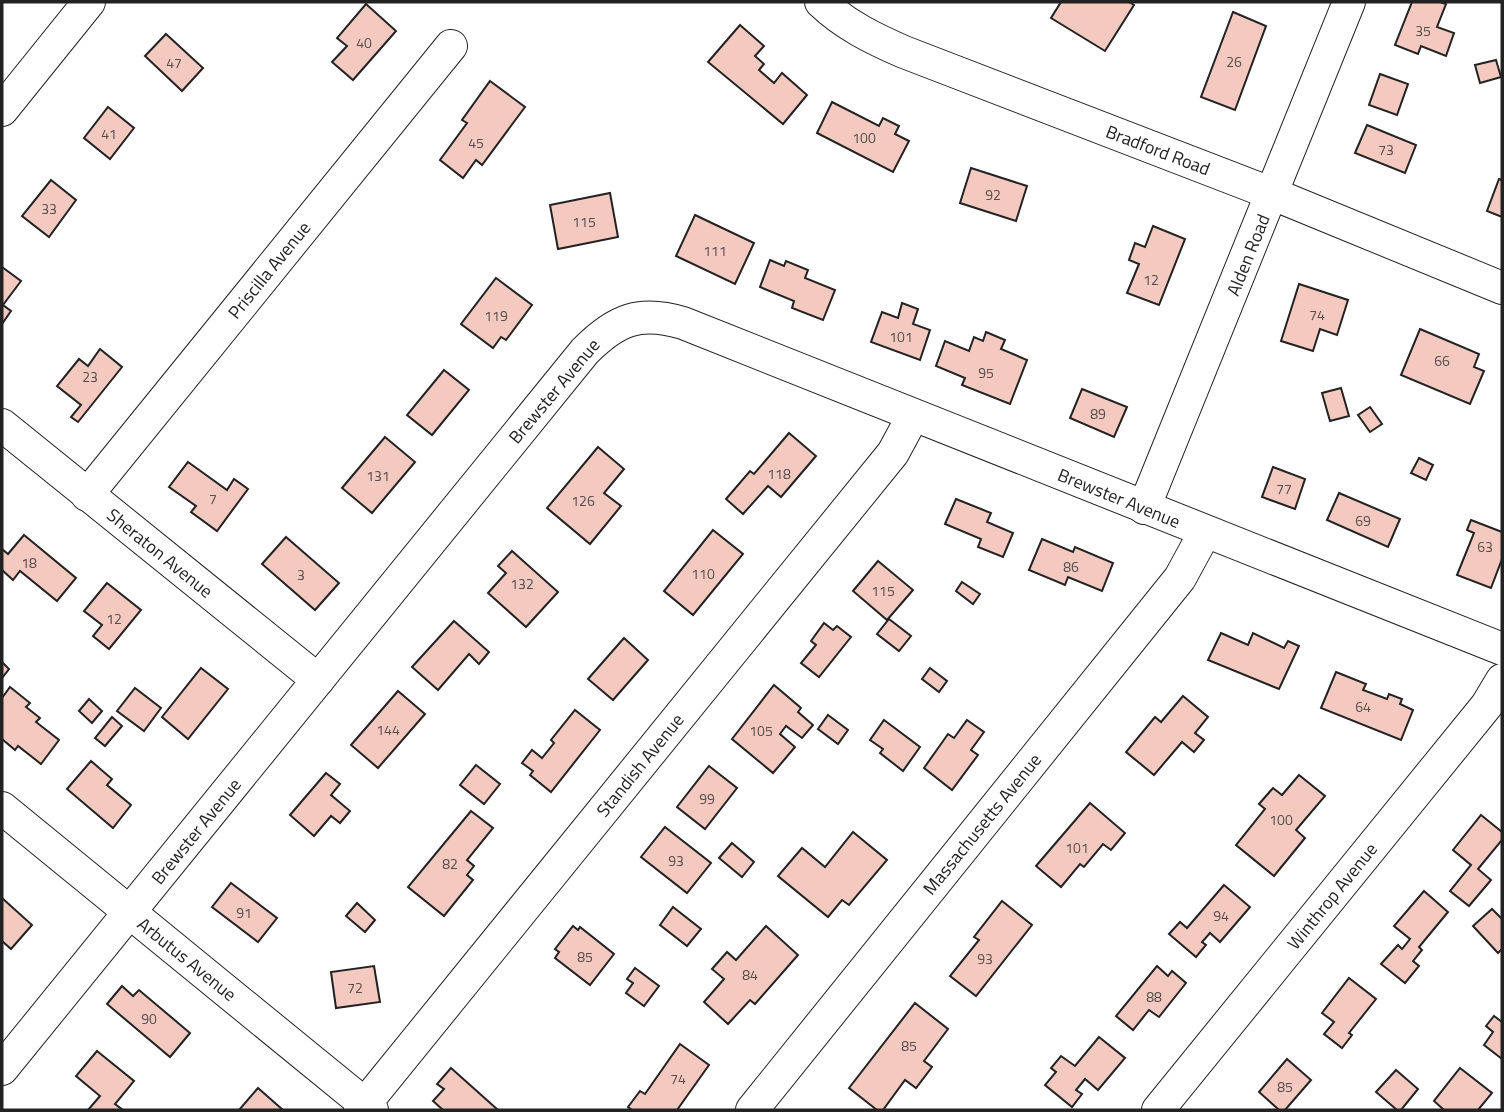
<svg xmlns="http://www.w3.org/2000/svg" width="1504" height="1112" font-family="'Titillium Web',sans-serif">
<rect width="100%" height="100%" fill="#fff"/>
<!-- building -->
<g fill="#f3c9c0" stroke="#222" stroke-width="2">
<path d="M1061,2H1129L1134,5L1105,51L1051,18Z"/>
<path d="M1412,2H1440L1446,4L1437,27L1454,33L1446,56L1421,46L1418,54L1395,45Z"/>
<path d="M366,4L396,31L353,80L332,62L347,46L337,38Z"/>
<path d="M1233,12L1266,26L1235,110L1201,97Z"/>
<path d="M740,25L764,46L755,56L764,64L759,70L774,83L782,73L807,95L783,124L708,62Z"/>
<path d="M166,34L203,68L182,91L145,56Z"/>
<path d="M1496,60L1501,77L1480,83L1475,65Z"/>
<path d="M1380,74L1408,84L1397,115L1369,105Z"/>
<path d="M490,81L525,107L482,165L476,160L463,178L440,160L467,123L462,120Z"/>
<path d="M832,102L879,126L883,118L899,126L895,134L909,141L893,172L817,133Z"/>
<path d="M108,107L134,128L110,159L84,138Z"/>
<path d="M1367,125L1416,145L1405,173L1355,153Z"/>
<path d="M971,168L1027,186L1016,221L960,203Z"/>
<path d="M1499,179L1502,180V217L1487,211Z"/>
<path d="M51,180L76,200L49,237L22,216Z"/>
<path d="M610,193L618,237L558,249L550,205Z"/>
<path d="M695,215L754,243L735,284L676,256Z"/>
<path d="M1153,226L1185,239L1159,305L1127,293L1139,264L1129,260L1135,243L1145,247Z"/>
<path d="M770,260L784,266L786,261L808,270L805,278L835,290L823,320L792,308L794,301L760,287Z"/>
<path d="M2,267L21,281L3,305L11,311L2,324Z"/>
<path d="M496,278L532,305L506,340L501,337L493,348L461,324Z"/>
<path d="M1299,284L1348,300L1337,335L1320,329L1313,351L1281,341Z"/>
<path d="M902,303L918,309L913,324L930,330L920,360L871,342L882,312L898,318Z"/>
<path d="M1420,329L1479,354L1474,367L1484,371L1470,404L1401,375Z"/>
<path d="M986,332L1005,340L1001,349L1027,360L1010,404L962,385L965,378L936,366L945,341L969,351L974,337L983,341Z"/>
<path d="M100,349L122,367L78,422L71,417L81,405L57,386L79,359L88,366Z"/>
<path d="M444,370L469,390L432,435L407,415Z"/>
<path d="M1341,388L1349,416L1330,421L1322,393Z"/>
<path d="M1082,389L1127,407L1114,437L1070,418Z"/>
<path d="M1370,407L1382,424L1370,432L1358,415Z"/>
<path d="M789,433L816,456L781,497L768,486L743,514L726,499L750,471L754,474Z"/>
<path d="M385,437L415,462L372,513L342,488Z"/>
<path d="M598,447L624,469L604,493L621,506L590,544L547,508Z"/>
<path d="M1419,458L1433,465L1426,480L1411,473Z"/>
<path d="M188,462L227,490L234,479L248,489L217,531L191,512L196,506L169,487Z"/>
<path d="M1273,467L1305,479L1295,509L1262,497Z"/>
<path d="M1339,493L1400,519L1388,547L1327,520Z"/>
<path d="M956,499L991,513L987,522L1013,533L1003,557L978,547L981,539L945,524Z"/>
<path d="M1471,520L1502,532V559L1491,588L1457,575L1474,533L1467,530Z"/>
<path d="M713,530L743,554L693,615L664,591Z"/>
<path d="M24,535L76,578L57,601L20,571L13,580L2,570V549L8,554Z"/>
<path d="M286,537L339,583L315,610L262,564Z"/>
<path d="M1042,539L1073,552L1075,547L1113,563L1102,591L1068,577L1065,585L1029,570Z"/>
<path d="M512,551L558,592L526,627L488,593L506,573L498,566Z"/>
<path d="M878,561L913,590L887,620L853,591Z"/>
<path d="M962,582L980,594L973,604L956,591Z"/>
<path d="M107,583L141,610L109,649L93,636L102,625L84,611Z"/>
<path d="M889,619L911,636L899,651L877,634Z"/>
<path d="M454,621L489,652L479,664L469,654L438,690L412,667Z"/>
<path d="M824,623L833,630L837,626L851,637L819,677L801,663L816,645L811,641Z"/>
<path d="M1221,633L1248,645L1253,633L1284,648L1288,641L1299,646L1279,689L1208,660Z"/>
<path d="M624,638L648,660L613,700L588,679Z"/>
<path d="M2,662L9,669L2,678Z"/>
<path d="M201,668L228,689L188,739L162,717Z"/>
<path d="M930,668L947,681L939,692L922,679Z"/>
<path d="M1336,672L1366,684L1363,690L1387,699L1389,694L1402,699L1400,704L1413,710L1401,740L1321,708Z"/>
<path d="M774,685L801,708L798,712L813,725L802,738L786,726L780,734L795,747L773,773L732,739Z"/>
<path d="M10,687L30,703L26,707L40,718L36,722L59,740L41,764L18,746L15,750L2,739V698Z"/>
<path d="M135,688L161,708L144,731L117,711Z"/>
<path d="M398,691L425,714L378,768L351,745Z"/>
<path d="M1183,696L1208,717L1195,733L1204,740L1194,752L1182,742L1154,775L1126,752L1155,717L1161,722Z"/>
<path d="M89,699L102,711L92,723L79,711Z"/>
<path d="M575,710L600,730L551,792L530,775L533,771L522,763L532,750L542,758L554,743L551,740Z"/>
<path d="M828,715L848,730L838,744L818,729Z"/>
<path d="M112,717L122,726L105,746L95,738Z"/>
<path d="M884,720L920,747L903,771L880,753L883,749L870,740Z"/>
<path d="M967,720L984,732L971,750L978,755L952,790L924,768L948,734L954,738Z"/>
<path d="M91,761L112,779L107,785L131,805L113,828L67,789Z"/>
<path d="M476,765L500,784L484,804L460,785Z"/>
<path d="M709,766L737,788L705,829L677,807Z"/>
<path d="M326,773L340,784L331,795L350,811L340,823L331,816L314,836L290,815Z"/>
<path d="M1299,775L1325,796L1296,830L1305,838L1274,876L1236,845L1265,809L1259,804L1273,788L1282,795Z"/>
<path d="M1090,803L1125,833L1111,850L1103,844L1084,867L1080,864L1061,887L1036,866Z"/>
<path d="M471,811L493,828L467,860L474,866L467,875L473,880L444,916L408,887Z"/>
<path d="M1481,815L1502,832V840L1478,869L1491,880L1469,906L1450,891L1471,865L1453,850Z"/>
<path d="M665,827L711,863L687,893L641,857Z"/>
<path d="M853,832L887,860L849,905L842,900L828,917L778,876L802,848L825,867Z"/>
<path d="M732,843L754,862L742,877L719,858Z"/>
<path d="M231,883L277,918L258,942L212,907Z"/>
<path d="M1224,885L1250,907L1220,942L1210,933L1202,942L1206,945L1196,957L1169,934L1180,922L1187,928Z"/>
<path d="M1424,891L1448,912L1419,947L1422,950L1413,961L1419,966L1405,983L1381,964L1398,945L1402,949L1410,939L1394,926Z"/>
<path d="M2,898L32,925L11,949L2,941Z"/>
<path d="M1002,901L1032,925L976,996L950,976L979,940L974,937Z"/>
<path d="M357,903L375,920L365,932L346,916Z"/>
<path d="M673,907L701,929L687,946L660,925Z"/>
<path d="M1492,909L1502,919V949L1498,953L1473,926Z"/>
<path d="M573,926L578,930L580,927L614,954L590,985L555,958L559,952L555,949Z"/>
<path d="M766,926L798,955L755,1004L750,1000L728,1024L704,1002L724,979L712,969L727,952L736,960Z"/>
<path d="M374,966L380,1002L336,1008L331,972Z"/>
<path d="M1157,966L1168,976L1172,971L1186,983L1159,1017L1149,1010L1133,1030L1116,1016Z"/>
<path d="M635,968L659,986L644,1006L626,993L633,983L627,979Z"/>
<path d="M1349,978L1376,999L1349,1033L1352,1035L1342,1048L1324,1034L1334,1022L1322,1013Z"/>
<path d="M122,986L133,996L139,990L190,1033L170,1057L107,1004Z"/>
<path d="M915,1003L948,1029L924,1061L932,1067L916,1088L905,1080L883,1110H877L849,1088Z"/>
<path d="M1494,1016L1502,1022V1059L1484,1045L1493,1032L1486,1026Z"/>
<path d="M1099,1037L1125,1058L1098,1090L1085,1079L1076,1090L1082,1094L1072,1107L1045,1085L1056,1072L1051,1068L1061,1056L1075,1066Z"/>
<path d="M680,1044L709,1065L677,1110H632L628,1107L640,1091L645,1094Z"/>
<path d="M97,1051L134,1081L115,1104L123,1110H88L100,1096L76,1076Z"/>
<path d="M1287,1059L1311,1080L1285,1110H1277L1278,1109L1259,1092Z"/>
<path d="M451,1068L498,1110H443L433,1101L444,1089L437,1084Z"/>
<path d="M1460,1068L1492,1093L1478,1110H1444L1434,1101Z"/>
<path d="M1396,1070L1418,1089L1401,1110H1397L1376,1092Z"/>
<path d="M258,1088L283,1110H239Z"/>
</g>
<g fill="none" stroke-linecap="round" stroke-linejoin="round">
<!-- minor casing -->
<g stroke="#222" stroke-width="34">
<g id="minor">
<path d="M821,2C845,25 874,39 904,52L1273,194L1502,288"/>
<path d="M2,110L89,2"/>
<path d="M2,425L318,680"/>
<path d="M87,495L451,46"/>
<path d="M1144,508L1349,2"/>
<path d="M2,808L372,1110"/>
<path d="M2,1069L585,351C616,320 639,310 683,323L1502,649"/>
<path d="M360,1110L893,453L913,416"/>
<path d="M752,1110L1180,578L1205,532"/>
<path d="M1158,1110L1487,705L1502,680"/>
</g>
</g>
<!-- minor -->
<use href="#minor" stroke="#fff" stroke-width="32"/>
</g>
<g text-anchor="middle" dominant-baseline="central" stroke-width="5" stroke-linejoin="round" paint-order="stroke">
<!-- number labels -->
<g font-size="14" fill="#564c4a">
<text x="1423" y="30">35</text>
<text x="364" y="42">40</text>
<text x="1234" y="61">26</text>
<text x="174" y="62">47</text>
<text x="109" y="133">41</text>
<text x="864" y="137">100</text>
<text x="476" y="142">45</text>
<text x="1386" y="149">73</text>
<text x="993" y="194">92</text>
<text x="49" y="208">33</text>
<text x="584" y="221">115</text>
<text x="715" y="250">111</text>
<text x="1151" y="279">12</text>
<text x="1317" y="314">74</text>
<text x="496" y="315">119</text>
<text x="901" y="336">101</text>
<text x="1442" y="360">66</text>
<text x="986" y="372">95</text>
<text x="90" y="376">23</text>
<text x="1098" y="413">89</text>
<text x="779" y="473">118</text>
<text x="378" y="475">131</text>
<text x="1284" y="488">77</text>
<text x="213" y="498">7</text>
<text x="583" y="500">126</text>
<text x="1363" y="520">69</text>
<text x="1485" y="546">63</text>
<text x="29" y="562">18</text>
<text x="1071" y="566">86</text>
<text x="703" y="573">110</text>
<text x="301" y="574">3</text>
<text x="522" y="583">132</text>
<text x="883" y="590">115</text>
<text x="114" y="618">12</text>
<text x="1363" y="706">64</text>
<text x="388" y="729">144</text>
<text x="761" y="730">105</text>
<text x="707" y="798">99</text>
<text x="1281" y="819">100</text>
<text x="1077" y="847">101</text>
<text x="676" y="860">93</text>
<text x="450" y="863">82</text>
<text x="244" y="912">91</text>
<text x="1221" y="915">94</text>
<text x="585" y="956">85</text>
<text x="985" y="958">93</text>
<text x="750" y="974">84</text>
<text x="355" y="987">72</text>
<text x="1154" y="996">88</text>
<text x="149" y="1018">90</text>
<text x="909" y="1045">85</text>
<text x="678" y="1078">74</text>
<text x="1285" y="1086">85</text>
</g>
<!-- street labels -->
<g font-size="18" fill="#222" stroke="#fff">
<text transform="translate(1158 150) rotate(21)">Bradford Road</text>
<text transform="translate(1248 255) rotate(-68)">Alden Road</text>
<text transform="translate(269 270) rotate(-51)">Priscilla Avenue</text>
<text transform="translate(554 391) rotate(-50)">Brewster Avenue</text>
<text transform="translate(1119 498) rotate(22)">Brewster Avenue</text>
<text transform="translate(160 553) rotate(39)">Sheraton Avenue</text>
<text transform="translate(640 765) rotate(-51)">Standish Avenue</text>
<text transform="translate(982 824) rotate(-51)">Massachusetts Avenue</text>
<text transform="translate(196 831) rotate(-51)">Brewster Avenue</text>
<text transform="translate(1332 896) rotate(-51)">Winthrop Avenue</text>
<text transform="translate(187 959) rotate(39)">Arbutus Avenue</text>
</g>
</g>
<!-- border -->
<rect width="1504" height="1112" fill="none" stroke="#222222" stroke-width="7"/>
</svg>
